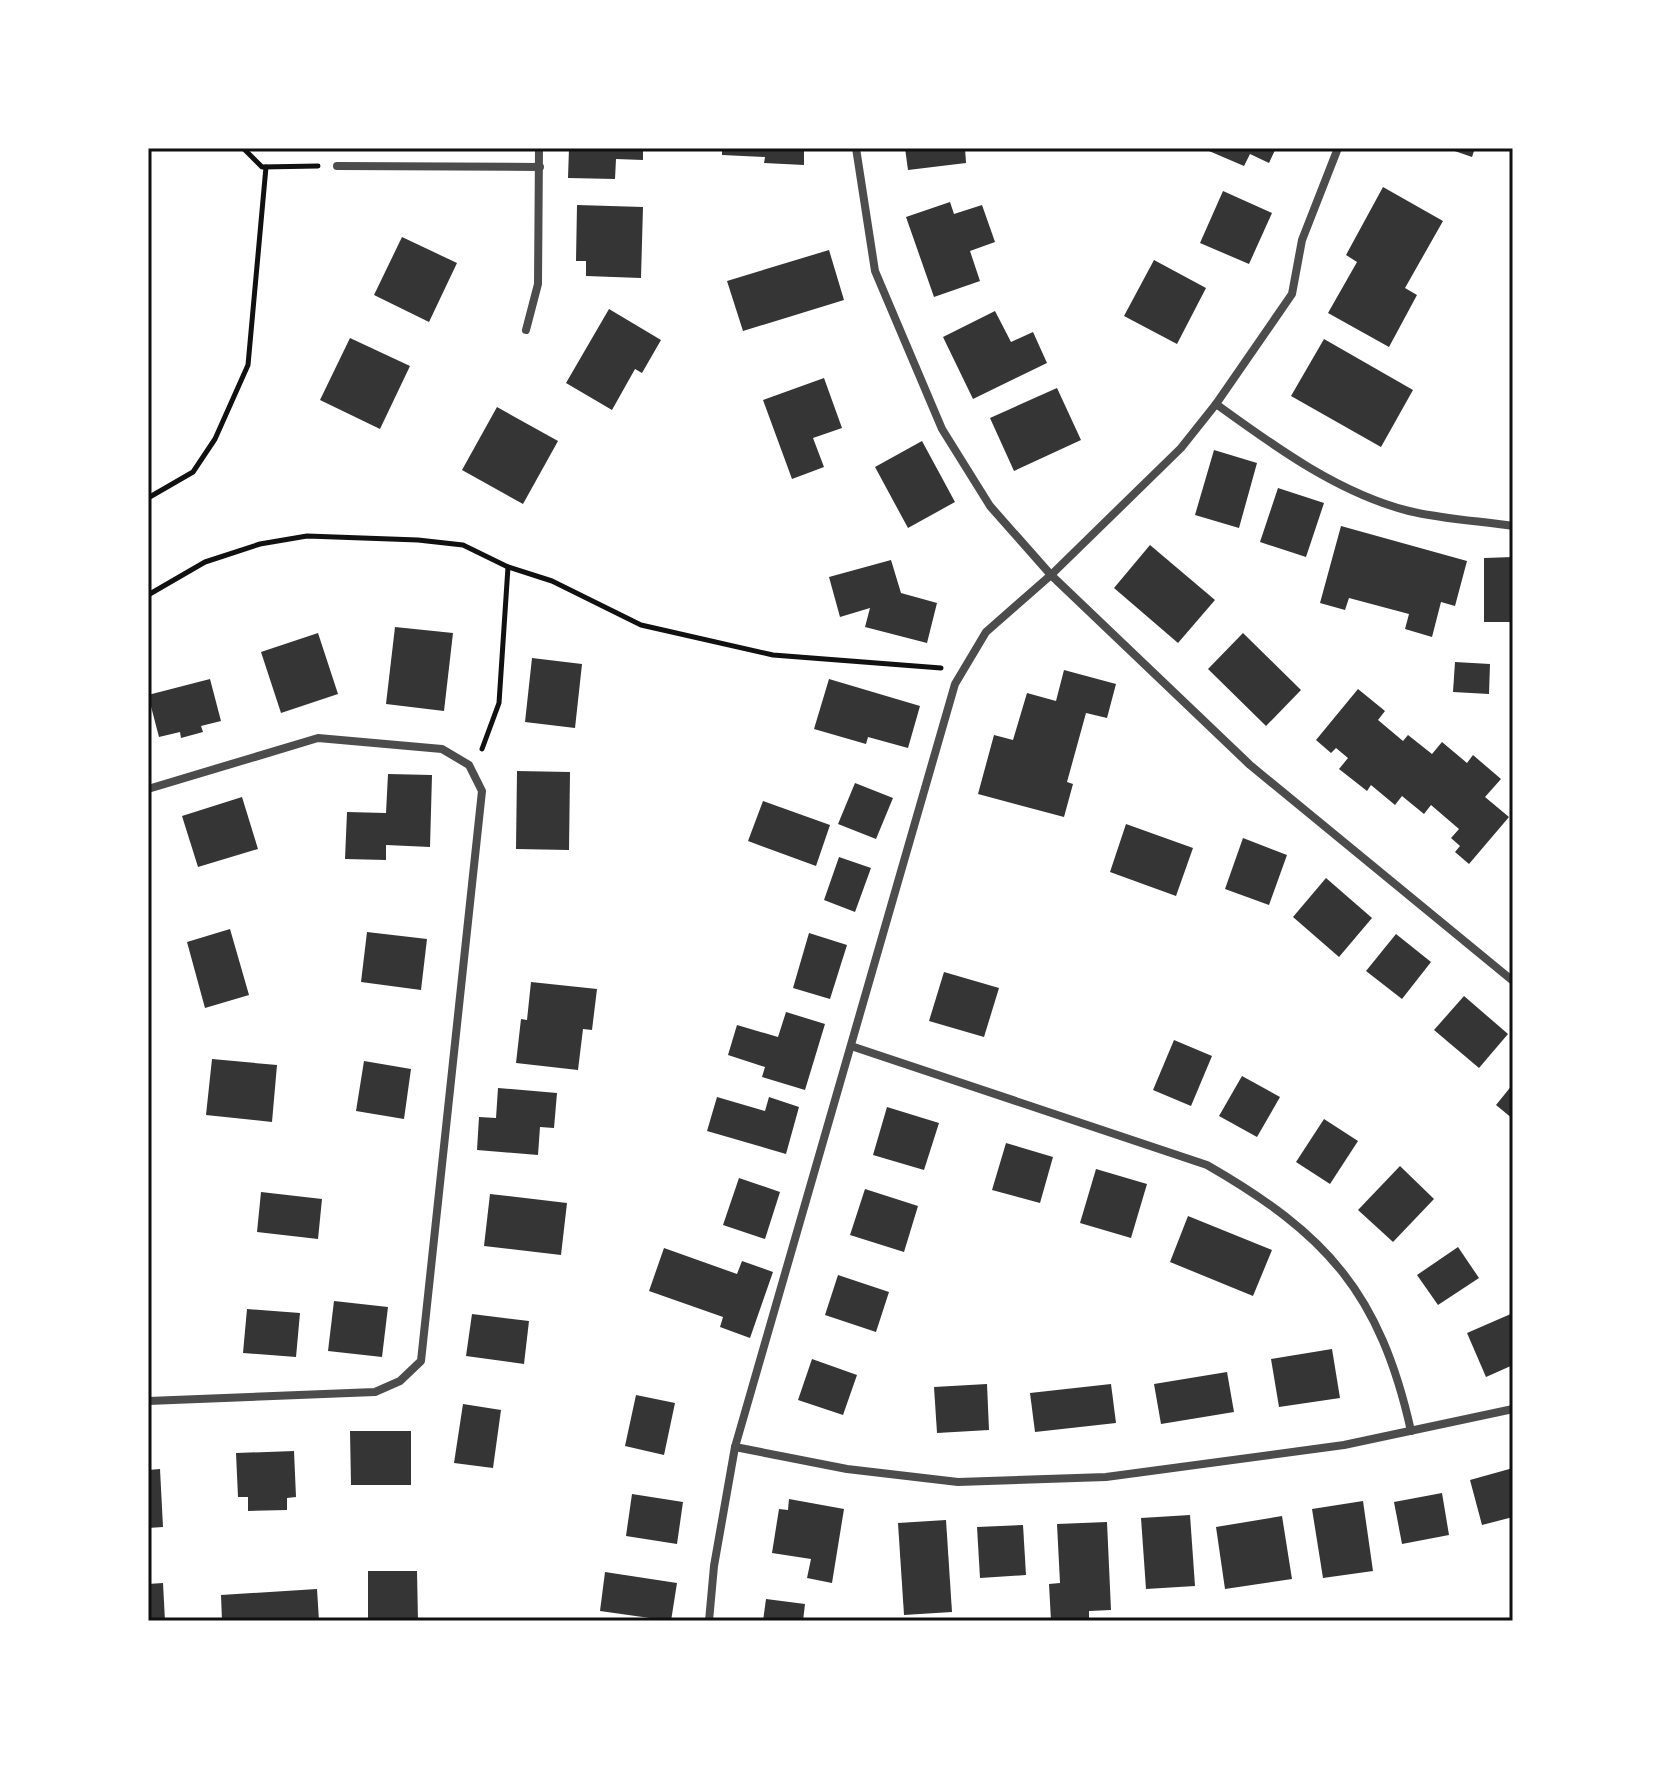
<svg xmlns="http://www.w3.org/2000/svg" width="1661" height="1769" font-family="Jost,sans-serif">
<rect width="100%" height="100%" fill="#fff"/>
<!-- building -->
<g fill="#353535">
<path d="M569,148H643V160L616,159L615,179L568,178Z"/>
<path d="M722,148H804V165L764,163L765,157L722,155Z"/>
<path d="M905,148H965L966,163L908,170Z"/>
<path d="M1202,148H1276L1269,163L1250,154L1244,166Z"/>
<path d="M1446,148H1475L1472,157Z"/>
<path d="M1383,187L1443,221L1405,288L1417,295L1389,347L1328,313L1357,262L1346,255Z"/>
<path d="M1223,191L1272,213L1249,264L1200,243Z"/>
<path d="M950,202L954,214L982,205L995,242L970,251L980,281L934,297L906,217Z"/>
<path d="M577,205L643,207L641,278L586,276V261H576Z"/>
<path d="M402,237L457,263L429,322L374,295Z"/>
<path d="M829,250L844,300L743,331L727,281Z"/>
<path d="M1154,260L1206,288L1177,344L1124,316Z"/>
<path d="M609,309L661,340L642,373L635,369L612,410L566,383Z"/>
<path d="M995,311L1011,342L1033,332L1047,363L973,399L943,337Z"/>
<path d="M350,338L410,366L380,429L320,400Z"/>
<path d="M1324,339L1413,390L1381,447L1291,396Z"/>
<path d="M824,378L842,428L813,438L824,467L792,479L763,400Z"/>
<path d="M1057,388L1081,440L1014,471L990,418Z"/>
<path d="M497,407L558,441L523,504L462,470Z"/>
<path d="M922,441L955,502L908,528L875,467Z"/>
<path d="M1214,450L1257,463L1239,528L1195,515Z"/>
<path d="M1278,488L1324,503L1306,557L1260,542Z"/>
<path d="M1341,526L1467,561L1455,606L1441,602L1432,637L1405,629L1409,614L1349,598L1345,610L1320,603Z"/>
<path d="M1150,545L1215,600L1178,643L1114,588Z"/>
<path d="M1513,557V622H1484V558Z"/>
<path d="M891,560L901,593L937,603L927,643L865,627L870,608L840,617L829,577Z"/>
<path d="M395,627L453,633L444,711L386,704Z"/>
<path d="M318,633L338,694L281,713L261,652Z"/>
<path d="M1243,633L1301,690L1266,726L1208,669Z"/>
<path d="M532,658L582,664L575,728L525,722Z"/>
<path d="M1455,662L1490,664L1489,694L1453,692Z"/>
<path d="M1064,670L1116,684L1107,718L1086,713L1067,782L1073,784L1064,817L978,794L994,735L1013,740L1027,693L1056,701Z"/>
<path d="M210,679L221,721L201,726L203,732L181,738L180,732L159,737L148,695Z"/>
<path d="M829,679L920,706L908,748L868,737L866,744L814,729Z"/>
<path d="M1358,689L1385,711L1378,720L1403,741L1408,735L1432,754L1442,742L1467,763L1473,755L1501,779L1485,797L1509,817L1469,864L1455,852L1460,846L1451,838L1459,829L1431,805L1424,814L1402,796L1395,805L1371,785L1367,791L1339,769L1348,758L1336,748L1331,753L1316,740Z"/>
<path d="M517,771L570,772L569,850L516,849Z"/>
<path d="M388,774L432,775L430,847L386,845V860L345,859L347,812L386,813Z"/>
<path d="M855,783L893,798L876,839L838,824Z"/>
<path d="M242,797L258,849L198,867L182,816Z"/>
<path d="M763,801L830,825L816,866L748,841Z"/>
<path d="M1126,824L1193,848L1176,896L1110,872Z"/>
<path d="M1243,838L1287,855L1269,905L1225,889Z"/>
<path d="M839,857L871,868L855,912L824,900Z"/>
<path d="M1326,878L1372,918L1339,957L1293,917Z"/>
<path d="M230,929L249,995L205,1008L187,942Z"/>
<path d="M367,932L427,939L421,990L361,982Z"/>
<path d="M809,933L847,945L830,999L793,988Z"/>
<path d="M1396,934L1431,962L1402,999L1366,971Z"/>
<path d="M944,972L999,988L984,1037L929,1021Z"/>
<path d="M531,982L597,989L592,1030L583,1029L578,1070L516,1063L521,1019L527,1020Z"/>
<path d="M1464,996L1508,1034L1479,1068L1434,1030Z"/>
<path d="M786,1012L825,1024L805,1090L762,1077L765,1067L728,1055L737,1025L778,1037Z"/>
<path d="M1174,1040L1212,1056L1191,1106L1153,1090Z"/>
<path d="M212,1059L277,1065L272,1122L206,1115Z"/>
<path d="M364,1061L411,1069L404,1119L356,1111Z"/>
<path d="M1242,1076L1280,1097L1257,1137L1219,1116Z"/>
<path d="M1513,1084V1119L1496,1105Z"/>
<path d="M498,1088L557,1093L554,1128L540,1127L538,1155L477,1150L479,1117L496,1118Z"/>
<path d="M717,1097L765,1111L769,1097L799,1107L786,1154L707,1131Z"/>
<path d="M887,1107L939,1123L924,1170L873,1155Z"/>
<path d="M1324,1119L1358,1141L1330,1184L1296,1162Z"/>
<path d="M1006,1143L1053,1157L1040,1203L992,1190Z"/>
<path d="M1400,1166L1434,1199L1393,1242L1358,1210Z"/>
<path d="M1096,1169L1147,1184L1131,1238L1080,1223Z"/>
<path d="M739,1178L780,1192L765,1239L723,1225Z"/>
<path d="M865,1189L918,1206L904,1252L850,1235Z"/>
<path d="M261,1192L322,1199L318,1239L257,1232Z"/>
<path d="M490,1194L567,1203L561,1255L484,1246Z"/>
<path d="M1188,1216L1272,1250L1253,1296L1170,1262Z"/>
<path d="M1458,1247L1479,1278L1438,1305L1417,1275Z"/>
<path d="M664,1248L737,1274L742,1261L773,1272L750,1338L720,1327L723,1317L649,1291Z"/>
<path d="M838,1275L889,1292L876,1332L825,1315Z"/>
<path d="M334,1301L388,1307L382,1357L328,1351Z"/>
<path d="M247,1309L300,1313L296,1357L243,1353Z"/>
<path d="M1513,1313V1365L1486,1377L1467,1333Z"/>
<path d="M472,1314L529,1321L524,1364L466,1356Z"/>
<path d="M1332,1349L1340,1398L1279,1407L1271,1359Z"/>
<path d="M812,1359L857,1375L843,1415L798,1400Z"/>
<path d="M1227,1372L1234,1412L1161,1424L1154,1384Z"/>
<path d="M987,1384L989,1430L937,1433L934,1387Z"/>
<path d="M1111,1384L1116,1423L1035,1432L1030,1393Z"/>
<path d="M636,1395L675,1403L664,1455L625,1446Z"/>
<path d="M463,1404L501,1410L493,1468L454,1463Z"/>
<path d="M350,1431H411V1485H351Z"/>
<path d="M294,1451L296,1497L287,1498V1510L248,1511V1497H238L236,1453Z"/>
<path d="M1513,1468V1517L1482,1525L1470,1480Z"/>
<path d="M160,1469L163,1527L148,1528V1470Z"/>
<path d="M1442,1493L1449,1535L1402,1544L1394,1502Z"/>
<path d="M632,1494L683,1502L677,1544L626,1536Z"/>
<path d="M789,1499L844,1509L832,1583L807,1578L811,1559L772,1553L779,1509L788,1510Z"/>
<path d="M1363,1501L1373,1571L1323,1578L1312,1509Z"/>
<path d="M1190,1515L1195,1586L1146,1589L1141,1518Z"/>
<path d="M1282,1516L1292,1579L1225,1589L1216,1527Z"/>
<path d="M946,1520L952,1612L904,1615L898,1523Z"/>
<path d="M1107,1522L1111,1610L1089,1611V1621H1051L1049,1584L1060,1583L1057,1524Z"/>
<path d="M1023,1525L1026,1575L980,1578L977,1527Z"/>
<path d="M368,1571H417L418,1621H368Z"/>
<path d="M605,1572L677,1583L671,1621L600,1611Z"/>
<path d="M163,1583L165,1621H148V1584Z"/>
<path d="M317,1589L319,1621H222L221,1595Z"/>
<path d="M766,1599L805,1604L803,1621H763Z"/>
</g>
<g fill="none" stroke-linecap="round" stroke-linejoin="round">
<!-- path -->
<g stroke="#111" stroke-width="5">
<path d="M243,148L262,167L318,166"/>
<path d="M148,498L193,472L215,439L248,365L266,167"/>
<path d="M148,595L205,562L260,544L307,536L418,540L463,545L508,567L552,581L641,625L773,655L941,668"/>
<path d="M482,749L499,703L508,567"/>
</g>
<!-- minor -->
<g stroke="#4c4c4c" stroke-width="8">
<path d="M856,148L875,271L942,429L990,506L1051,575L1250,765L1513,981"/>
<path d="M337,166L540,167"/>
<path d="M526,330L538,284L539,148"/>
<path d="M1216,404C1274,446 1338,493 1409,511C1443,519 1479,521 1513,526"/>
<path d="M148,789L318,738L442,749L469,765L482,791L421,1361L400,1381L375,1392L148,1401"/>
<path d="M851,1046L1207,1165C1327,1234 1380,1293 1411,1431"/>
<path d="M735,1447L847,1469L958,1482L1106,1477L1344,1445L1513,1409"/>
<path d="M709,1621L714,1566L735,1447L955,684L986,632L1051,575L1181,448L1216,404L1292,294L1302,240L1338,148"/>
</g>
</g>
<!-- border -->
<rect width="1661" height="1769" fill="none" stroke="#ffffff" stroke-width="300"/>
<rect x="150" y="150" width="1361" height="1469" fill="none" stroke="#111" stroke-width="3"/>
</svg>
